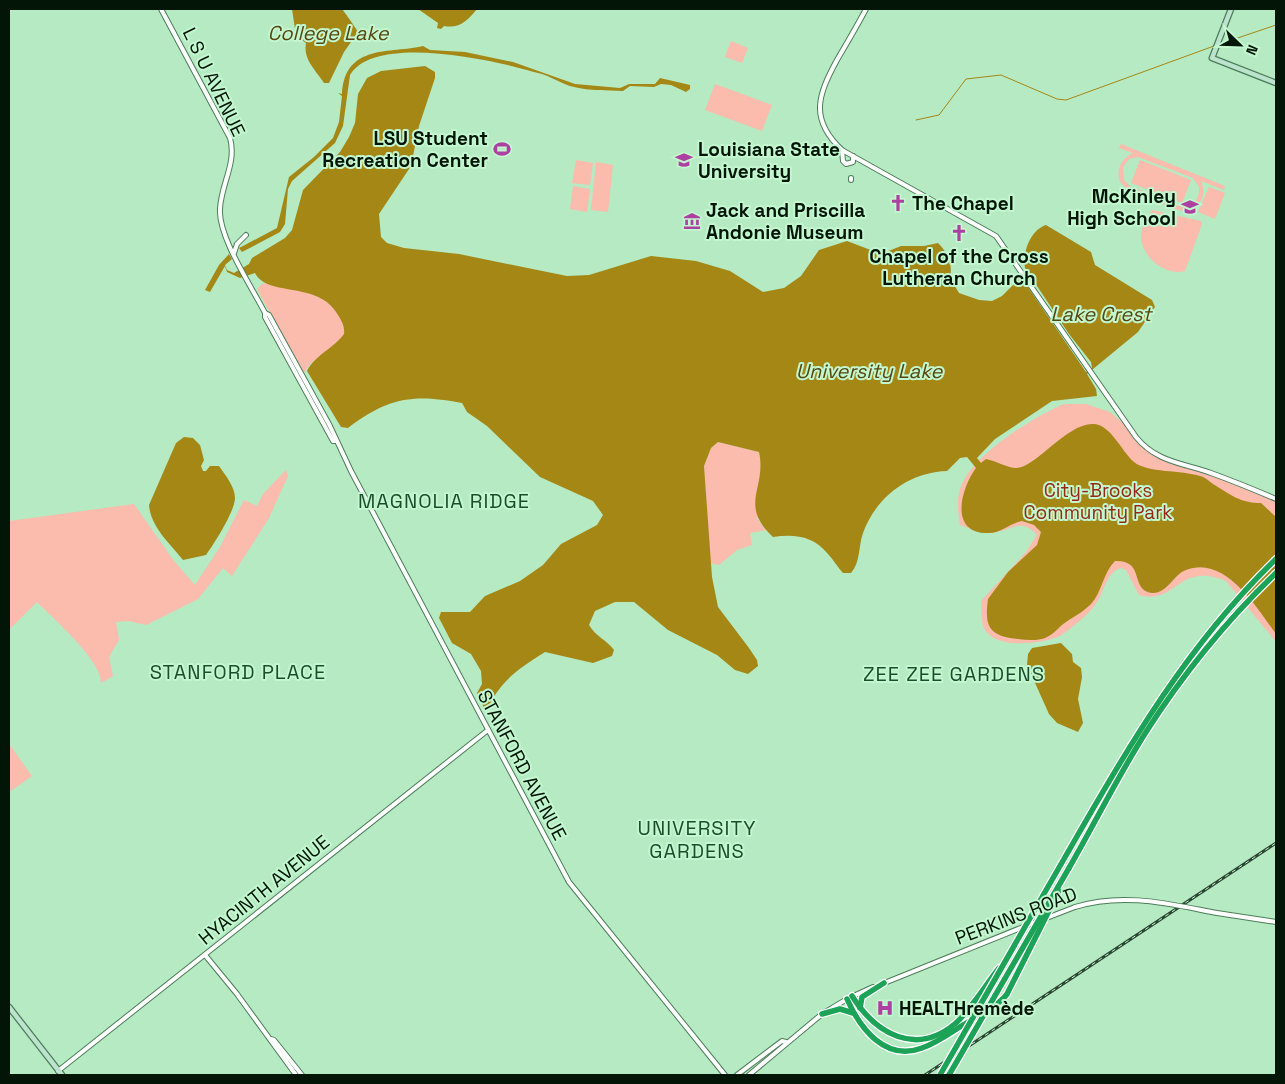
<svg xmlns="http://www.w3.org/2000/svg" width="1285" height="1084" font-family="'Space Grotesk',sans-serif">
<rect width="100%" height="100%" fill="#b5eac2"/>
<!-- green -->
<g fill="#fbbbad" fill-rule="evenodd">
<path d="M731,41L748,48L742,63L725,57Z"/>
<path d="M715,84L772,105L762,131L705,110Z"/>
<path d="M1121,144L1225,186L1224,190L1201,181C1204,189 1205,196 1199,203C1186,219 1165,205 1150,199C1142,196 1131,193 1125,187C1113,177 1119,159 1133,153L1119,148ZM1138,157L1193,178L1199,187C1200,199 1194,206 1182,207L1130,186L1124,180L1123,167L1129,159Z"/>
<path d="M576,160L593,163L590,185L572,183Z"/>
<path d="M1140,160L1191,180L1182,203L1131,183Z"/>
<path d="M596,162L613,165L608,212L591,210Z"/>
<path d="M573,186L590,189L587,212L570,209Z"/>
<path d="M1209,187L1225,193L1215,219L1198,212Z"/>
<path d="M1152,210L1201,221L1202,224L1185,271C1166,276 1144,259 1141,239C1140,228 1146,219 1152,210Z"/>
<path d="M263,283C292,288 345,294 345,334L337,344L311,363L303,374L257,289Z"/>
<path d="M1064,404H1086L1110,412L1129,428L1156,455L1199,469L1276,499V642L1226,581C1178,561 1176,606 1139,595L1126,570L1121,568C1105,573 1104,594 1095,605C1090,613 1067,632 1060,636C1042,644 994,650 984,628C981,621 982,609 981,601L1026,552L1037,535C1020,515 1007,534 987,533C978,533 969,528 960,525C958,512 956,497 962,484C976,453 1033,417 1064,404Z"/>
<path d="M718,442L759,452L761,462L757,519L766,530L750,533L752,545L737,550L719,565L710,563L704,466L711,448Z"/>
<path d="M286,470L288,476L269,518L232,576L223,568L198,599L146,625L128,621L116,622L119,640L109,657L113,676L101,683C102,661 54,619 37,602L9,630V521L134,504L174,561L195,585L220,547L244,500L257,506L263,494Z"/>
<path d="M9,744L32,776L11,791L9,788Z"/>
</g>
<!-- water -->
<g fill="#a58715">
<path d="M292,9H342C344,11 357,30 358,32L344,52L329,83H324C316,70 303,60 306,43L299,38V34L295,29Z"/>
<path d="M418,9H477C468,20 460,29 444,26L441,29L437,28L438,23Z"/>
<path d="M423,46L430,50L465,52L513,62L575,84L620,88L629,84H655L660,78L690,85V89L686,92L671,85L661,84L654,87L630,86L623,91C607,90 590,91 574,87C561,84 551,76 538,73C501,62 376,32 350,75L343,126L335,143L292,181L288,189L285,224L280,232L242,252L239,248L243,246L277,228L289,177L314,157L333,138L339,122L342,96L338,93L342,94C345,43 391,54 423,46Z"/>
<path d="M425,66L435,72V78L419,126L411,166L379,214L381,237L387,243L404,248L459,254L567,276L589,275L651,256L696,261L730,271L763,292L784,288L801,276L819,250L847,241L881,254L901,246H924L938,243C948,253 953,265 950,278L959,293L979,300L992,301L1002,296L1021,277L1086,372L1092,368L1091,362L1069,334L1025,268C1022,254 1030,230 1046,225L1091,252L1095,265L1152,300L1155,307L1138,332L1087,374L1096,389L1097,396L1052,401L995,439L977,458L981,463L986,459C996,461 1006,467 1015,468C1034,470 1067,422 1094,424C1111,425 1122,452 1134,462C1147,473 1182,470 1200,476C1205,477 1209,481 1213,484C1231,495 1240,503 1261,503L1276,517V634C1258,609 1225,554 1186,570C1174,574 1167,594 1152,593C1129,590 1146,560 1115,561C1103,573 1102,592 1091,604C1083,612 1075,616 1066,622C1058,627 1055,634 1045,638C1037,641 1027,640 1018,639C990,636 984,628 988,599L1008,572L1037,545L1041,532L1034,525L1022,521C1010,523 1001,533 989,533C948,534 961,488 976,468L967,457L960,458L947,471C909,472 876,497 863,533C858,547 861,561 851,573H843C837,567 834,560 828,554C813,536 795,534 773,537C738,504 767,489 759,452L718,442L711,448L704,466L712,577L718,607L749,648L757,660L758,666L748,674L735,670L717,655L668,630L634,602H615L595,611L589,625C596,637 606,639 614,650L612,656L593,663L545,652C521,667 501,680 489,706L484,708L477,693L482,684L481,671L471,654L452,643L439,618L441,612H470L485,596L520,581L543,565L561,544L597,525L603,515L593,501L540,477L487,426L467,412L462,403C413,394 389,397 348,428L341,427L307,371C315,355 334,348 344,334C345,327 342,321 338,315C319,280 268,298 255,273L240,278L227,272L225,266L210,292L205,290L219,265L229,254L232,259L225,265L227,270L234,273L249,264L252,258L285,238L292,230L303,190L340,152L349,137L355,123L358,94L367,78L381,71Z"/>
<path d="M184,437L193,438L200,445L204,460L201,466L203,471H206L210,466H219C226,476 235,487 235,498C235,511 214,544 206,555L183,560C170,543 151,528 149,505L176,443Z"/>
<path d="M1061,643L1072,654L1073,662L1081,668L1082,677L1078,699L1083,723L1078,732L1057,723L1049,714L1027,665L1028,654L1032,648Z"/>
</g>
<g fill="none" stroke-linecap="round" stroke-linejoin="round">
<!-- stream -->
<g stroke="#a58715" stroke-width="1">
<path d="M1220,44L1276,25"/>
<path d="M916,120L939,115L966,79L1001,75L1057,99L1066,100L1214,46"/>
</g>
<!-- tertiary casing -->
<g stroke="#4c7d59" stroke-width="6">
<g id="tertiary">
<path d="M161,9L230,138C237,163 221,184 220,209C218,237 252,287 265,313V317L333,441H335"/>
<path d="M866,9C857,26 847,43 837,60C818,95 809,119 842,150L996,236L1136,437C1156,462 1183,463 1211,473C1233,481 1255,490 1276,499"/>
<path d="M842,150L843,161L846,164L853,162V156"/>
<path d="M851,180V178"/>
<path d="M234,253L237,244L246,235"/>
<path d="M265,313L269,315L330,426L351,471L569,882L725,1075"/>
<path d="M1217,913L1276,922"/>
<path d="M1044,919L1075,907"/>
<path d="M205,955L237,994L296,1075"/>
<path d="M882,984L1038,921"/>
<path d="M271,1039L274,1040L302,1075"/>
<path d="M58,1071L488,730"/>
<path d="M737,1075L782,1041L786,1042"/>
<path d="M749,1075L822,1014L847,999L873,987"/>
</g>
</g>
<!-- secondary casing -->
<g stroke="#4c7d59" stroke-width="7">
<g id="secondary">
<path d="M1231,9L1212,58L1276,83"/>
<path d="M9,1007L62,1075"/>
</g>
</g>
<!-- motorway casing -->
<g stroke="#fff" stroke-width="8">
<g id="motorway">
<path d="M1068,852C1129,746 1187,645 1276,559"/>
<path d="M1069,868C1095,823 1118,776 1146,732C1183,674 1227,620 1276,573"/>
<path d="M852,996C876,1034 916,1057 956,1023C972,1008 985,986 999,968"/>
<path d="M847,999C860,1028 885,1062 922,1048C937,1043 950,1033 963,1025C978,1016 996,1008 1007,994"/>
<path d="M860,1008L862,997L884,983"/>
<path d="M822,1014L840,1009L853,1013"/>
</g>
</g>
<!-- tertiary -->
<use href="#tertiary" stroke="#fff" stroke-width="4"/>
<!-- secondary -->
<use href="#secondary" stroke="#bbe3cd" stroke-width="4.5"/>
<!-- motorway -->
<use href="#motorway" stroke="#1ca357" stroke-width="5.5"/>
<!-- rail casing -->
<g stroke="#2a4531" stroke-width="3">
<path id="rail" d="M925,1075L1276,843"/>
</g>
<!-- rail -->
<use href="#rail" stroke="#c2f7cf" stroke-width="1" stroke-dasharray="4" stroke-linecap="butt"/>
<!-- tertiary-bridge casing -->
<g stroke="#4c7d59" stroke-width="6" stroke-linecap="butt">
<path id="tertiary-bridge" d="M1075,907C1123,892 1169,904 1217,913"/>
</g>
<!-- motorway-bridge casing -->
<g stroke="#fff" stroke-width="8" stroke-linecap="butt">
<g id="motorway-bridge">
<path d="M1007,994L1059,891"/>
<path d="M940,1075L1068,852"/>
<path d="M949,1075L1069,868"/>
</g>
</g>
<!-- tertiary-bridge -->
<use href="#tertiary-bridge" stroke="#fff" stroke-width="4"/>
<!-- motorway-bridge -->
<use href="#motorway-bridge" stroke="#1ca357" stroke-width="5.5"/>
</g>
<!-- icons -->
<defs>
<g id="stadium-bare" transform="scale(1.35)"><path d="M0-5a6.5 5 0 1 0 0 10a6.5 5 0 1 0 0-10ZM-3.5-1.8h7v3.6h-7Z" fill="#ad41a1" stroke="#c2f7cf" stroke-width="2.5" paint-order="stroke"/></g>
<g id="university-bare" transform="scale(1.35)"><path d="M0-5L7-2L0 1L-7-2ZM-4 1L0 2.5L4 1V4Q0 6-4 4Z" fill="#ad41a1" stroke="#c2f7cf" stroke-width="2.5" paint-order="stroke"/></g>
<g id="church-bare" transform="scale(1.35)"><path d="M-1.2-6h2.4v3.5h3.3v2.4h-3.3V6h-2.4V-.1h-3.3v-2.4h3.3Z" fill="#ad41a1" stroke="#c2f7cf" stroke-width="2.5" paint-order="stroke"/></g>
<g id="school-bare" transform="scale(1.35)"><path d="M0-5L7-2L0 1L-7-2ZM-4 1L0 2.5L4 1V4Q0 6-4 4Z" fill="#ad41a1" stroke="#c2f7cf" stroke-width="2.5" paint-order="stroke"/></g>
<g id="museum-bare" transform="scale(1.35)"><path d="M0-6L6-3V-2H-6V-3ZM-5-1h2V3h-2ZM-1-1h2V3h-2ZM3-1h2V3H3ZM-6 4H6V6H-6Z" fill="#ad41a1" stroke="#c2f7cf" stroke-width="2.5" paint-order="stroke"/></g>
<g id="hospital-bare" transform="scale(1.35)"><path d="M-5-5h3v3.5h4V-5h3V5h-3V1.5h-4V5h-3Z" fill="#ad41a1" stroke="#c2f7cf" stroke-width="2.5" paint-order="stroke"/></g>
</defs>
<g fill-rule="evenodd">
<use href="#stadium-bare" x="502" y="149"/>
<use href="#university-bare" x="684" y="160"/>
<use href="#church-bare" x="898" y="203"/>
<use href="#school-bare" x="1190" y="207"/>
<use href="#museum-bare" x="692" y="221"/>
<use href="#church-bare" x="959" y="233"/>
<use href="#hospital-bare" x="885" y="1008"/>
</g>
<g text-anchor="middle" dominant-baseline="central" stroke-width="4" stroke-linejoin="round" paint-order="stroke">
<!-- street labels -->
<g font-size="19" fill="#021507" stroke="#c2f7cf">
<text transform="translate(214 82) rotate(64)">L S U AVENUE</text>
<text transform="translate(522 765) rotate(62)">STANFORD AVENUE</text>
<text transform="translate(264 890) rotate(-39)">HYACINTH AVENUE</text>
<text transform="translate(1016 916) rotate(-21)">PERKINS ROAD</text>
</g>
<!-- poi labels -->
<g font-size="19" font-weight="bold" fill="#021507" stroke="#c2f7cf" text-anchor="start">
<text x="488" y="138" text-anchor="end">LSU Student<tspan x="488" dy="22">Recreation Center</tspan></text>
<text x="698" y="149">Louisiana State<tspan x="698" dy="22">University</tspan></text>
<text x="1176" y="196" text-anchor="end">McKinley<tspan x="1176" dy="22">High School</tspan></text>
<text x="912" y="203">The Chapel</text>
<text x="706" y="210">Jack and Priscilla<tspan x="706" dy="22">Andonie Museum</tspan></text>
<text x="959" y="256" text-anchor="middle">Chapel of the Cross<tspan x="959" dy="22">Lutheran Church</tspan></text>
<text x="899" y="1008">HEALTHremède</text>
</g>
<!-- park labels -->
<g font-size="19" fill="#952815" stroke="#c2f7cf">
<text x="1098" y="490">City-Brooks<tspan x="1098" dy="22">Community Park</tspan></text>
</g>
<!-- water labels -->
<g font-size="20" font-style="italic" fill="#57470f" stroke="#c2f7cf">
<text x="328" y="33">College Lake</text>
<text x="1101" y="314">Lake Crest</text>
<text x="869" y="371">University Lake</text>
</g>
<!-- neighbourhood labels -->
<g font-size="20" letter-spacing="1" fill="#1b4c2c" stroke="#c2f7cf">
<text x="444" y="501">MAGNOLIA RIDGE</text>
<text x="238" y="672">STANFORD PLACE</text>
<text x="954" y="674">ZEE ZEE GARDENS</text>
<text x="697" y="828">UNIVERSITY<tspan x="697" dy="23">GARDENS</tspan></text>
</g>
</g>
<!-- border -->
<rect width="1285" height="1084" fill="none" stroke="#021507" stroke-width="20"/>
<!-- north arrow -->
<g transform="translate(1240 45) rotate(113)" stroke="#c2f7cf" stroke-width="4" paint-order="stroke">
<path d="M0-4L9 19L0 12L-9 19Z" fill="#021507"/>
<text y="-8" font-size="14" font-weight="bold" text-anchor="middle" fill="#021507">N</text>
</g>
</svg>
